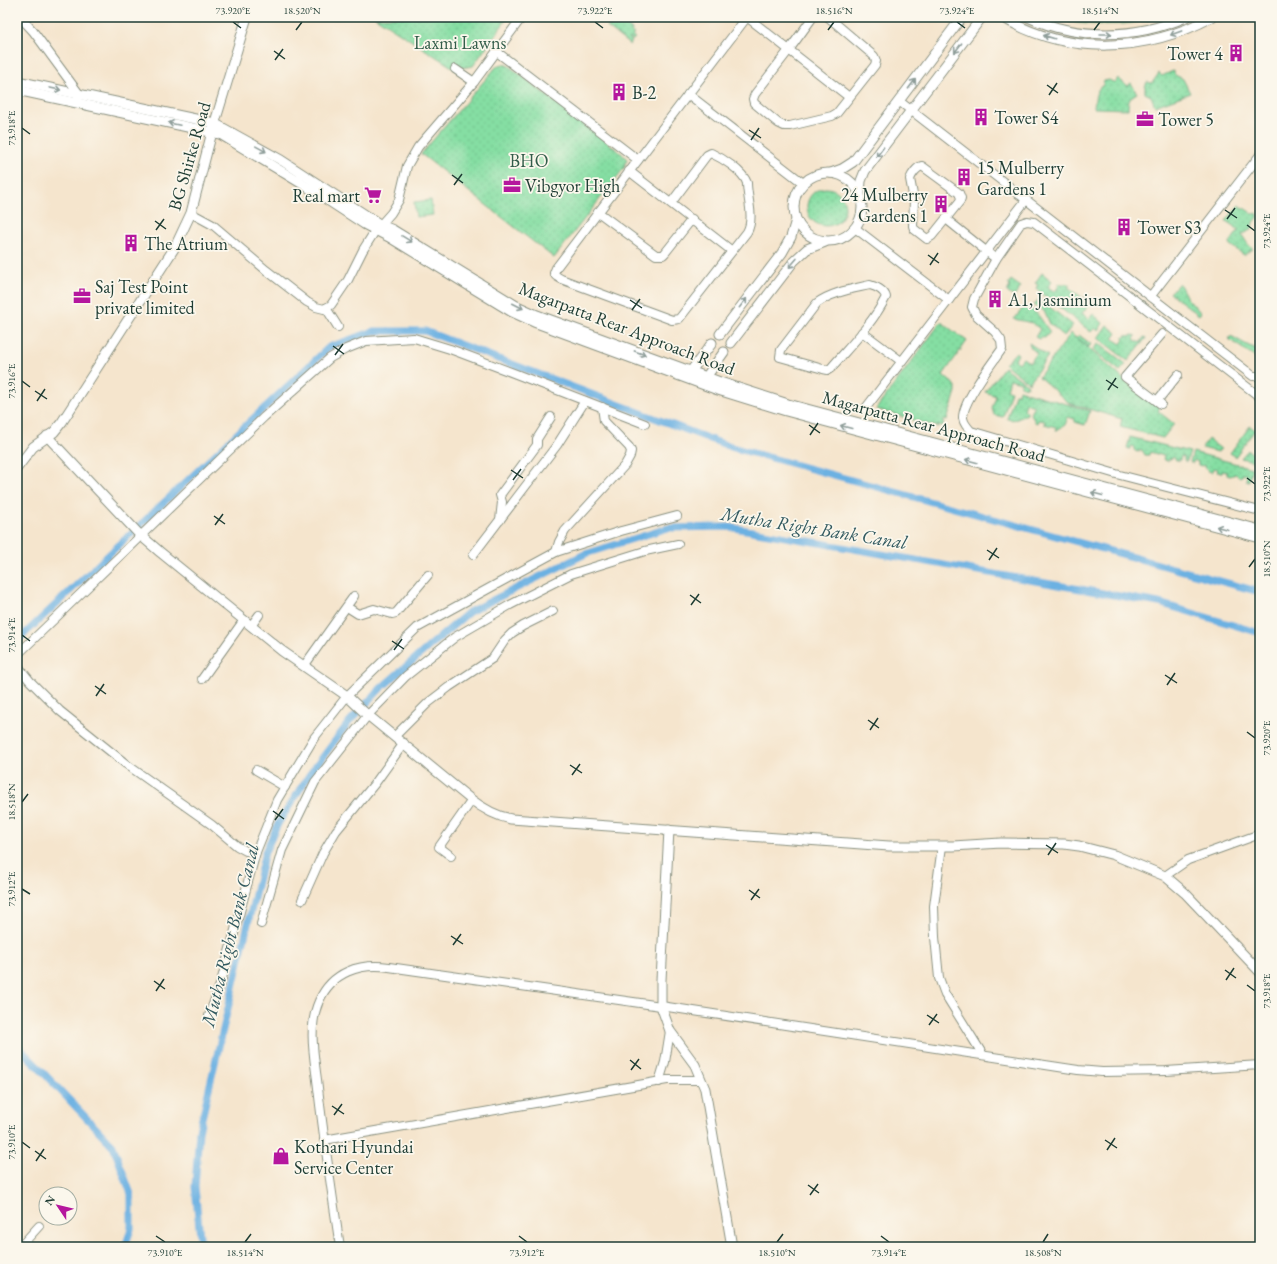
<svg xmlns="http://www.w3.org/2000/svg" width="1277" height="1264" font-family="'EB Garamond',serif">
<defs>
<pattern id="green-dots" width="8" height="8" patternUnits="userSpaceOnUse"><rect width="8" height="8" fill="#85dea3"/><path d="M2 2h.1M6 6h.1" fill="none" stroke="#72bf8d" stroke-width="1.8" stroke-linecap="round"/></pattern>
</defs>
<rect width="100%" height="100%" fill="#fbf7ec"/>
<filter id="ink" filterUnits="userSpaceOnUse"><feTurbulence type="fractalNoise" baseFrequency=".025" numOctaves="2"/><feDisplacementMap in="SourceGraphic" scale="8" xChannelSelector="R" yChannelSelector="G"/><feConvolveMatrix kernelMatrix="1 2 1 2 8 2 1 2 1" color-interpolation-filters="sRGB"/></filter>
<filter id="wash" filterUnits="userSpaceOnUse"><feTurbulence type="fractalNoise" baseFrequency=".012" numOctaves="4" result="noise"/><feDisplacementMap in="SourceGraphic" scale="16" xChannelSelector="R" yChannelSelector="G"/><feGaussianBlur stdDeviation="0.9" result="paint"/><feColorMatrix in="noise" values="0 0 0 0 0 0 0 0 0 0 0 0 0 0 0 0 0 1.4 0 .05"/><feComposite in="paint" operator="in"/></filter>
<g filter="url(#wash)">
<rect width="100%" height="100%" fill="#f5e5cd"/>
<!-- green -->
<g fill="url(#green-dots)" stroke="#528e6c">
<path d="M375,17H508L473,66L455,69Z"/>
<path d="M1070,17H1161C1130,26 1100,26 1069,22Z"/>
<path d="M614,19L618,22L620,20L632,30L631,32L634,34L632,36L635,38L633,40L630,38L629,39L632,41L630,45L607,27L609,24L611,25Z"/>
<path d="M503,64L509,66L621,153L627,159L624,168L554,258L421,154L497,66Z"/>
<path d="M1173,71L1175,75L1183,79L1190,93L1155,106L1151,96L1145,93V87L1147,82L1152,83L1159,73L1162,76Z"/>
<path d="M1118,78L1127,86L1131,83L1137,93C1130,97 1128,101 1128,109L1094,108C1095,99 1095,90 1103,85L1104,81L1109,80L1115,83Z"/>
<circle cx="826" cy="207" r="19"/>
<path d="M431,200L433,215L416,217L414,202Z"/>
<path d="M1239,205L1250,212L1258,214V218C1253,220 1252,224 1252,229L1242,235L1247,243L1253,249L1244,255L1229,244L1239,230L1226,221Z"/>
<path d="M1042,273L1052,281L1048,287L1055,292L1058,287L1059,284H1069L1070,285L1068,287L1084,299L1086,296L1088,307L1082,313L1089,319L1093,314L1103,323L1098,331L1095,328L1091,332L1036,289L1038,285L1035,283Z"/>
<path d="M1011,280L1021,287L1014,297L1007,292L1010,286L1008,284Z"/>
<path d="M1179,283L1187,298L1201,313L1199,315L1170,293Z"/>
<path d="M1039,299L1073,325L1064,336L1050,324L1044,311L1034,305Z"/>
<path d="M1024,307C1038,309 1042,322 1050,332L1045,338L1042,336L1039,339L1035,337L1040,329L1032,323L1014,319Z"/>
<path d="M941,322L967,341L943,375L956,386V392L947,420L944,419L943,426L938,425V427L876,409Z"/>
<path d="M1107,325L1117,333L1113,339L1121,344L1124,339L1123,338L1125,336L1134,335L1136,336L1134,339L1140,343L1144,337L1146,338L1128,361L1098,338Z"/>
<path d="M1071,333L1076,338L1079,335L1091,344L1089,347L1077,338L1147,400L1148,398L1160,407L1158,411L1174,424L1163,438L1120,427L1122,419L1069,403L1039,377Z"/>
<path d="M1231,336L1249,346L1260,350V356L1257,359L1229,339Z"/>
<path d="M1029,343L1048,356L1029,383L1005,364L1016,352L1018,354L1015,360L1019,363L1023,358L1030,363L1037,353L1030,347Z"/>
<path d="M1098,343L1126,364L1120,371L1093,350Z"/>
<path d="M1004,367L1028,385L1026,388L1020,386L1021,382L1010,379L1007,390L1011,391L1003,417L994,415L992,408L996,396L985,392Z"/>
<path d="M1019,390L1090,411L1085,425L1075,422V419L1068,417L1065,425L1057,430H1056V427L1044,424L1045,421L1038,420L1037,423L1035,422L1031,414L1034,406L1026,403L1024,410L1027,411V414C1018,418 1018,421 1007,419L1015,394H1018Z"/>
<path d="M1250,426L1255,430L1235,457L1230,453Z"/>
<path d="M1130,437L1190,452L1187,461H1184V457L1181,456L1180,460H1176L1174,457L1167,461L1163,459L1164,456L1150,452L1149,455H1145L1142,450L1137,452L1134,450V447L1131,446L1130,449L1127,448Z"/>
<path d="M1208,439L1221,449L1218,452L1202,448Z"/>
<path d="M1248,450L1260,460V463L1241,458Z"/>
<path d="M1193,452L1252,468L1249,481L1246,480L1247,474L1244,473L1242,476L1239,477L1236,474L1230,476L1227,475V472L1223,471L1222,473L1217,472L1218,469L1213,468L1212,472L1208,471L1204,465L1203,466L1198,465V462L1194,460L1193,463L1190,462Z"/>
</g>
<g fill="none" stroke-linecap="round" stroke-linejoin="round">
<!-- canal -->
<g stroke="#6cb1e2" stroke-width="7">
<path d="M17,641L329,347L374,331H425L731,447L1260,592"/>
<path d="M17,1045L113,1146L131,1194V1229L125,1247"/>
<path d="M201,1247L195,1187L199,1131L265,852L278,824L309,775L349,722L381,688L469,612L585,554L668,528L729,527L1159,603L1260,633"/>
</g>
</g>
</g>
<g filter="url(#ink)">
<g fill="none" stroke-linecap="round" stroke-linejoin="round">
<!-- minor casing -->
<g stroke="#8a9180" stroke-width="10">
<g id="minor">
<path d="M20,17L33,31L80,95L79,98"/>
<path d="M747,17L849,97"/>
<path d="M813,17L789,50L755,94L753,99L754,103L778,123L784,126H790L832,116L837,113L875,65L876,61L874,56L828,17"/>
<path d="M497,52L638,160"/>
<path d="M455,69L474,82"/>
<path d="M688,94L803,183"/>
<path d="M899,101L1253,376H1260"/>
<path d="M922,166L959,193L961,198L960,201L932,236L927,239L914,229L913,226L914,200L910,179C912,174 917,167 922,166Z"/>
<path d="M629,171L732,251"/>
<path d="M671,203L707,155L711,153C722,158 743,171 747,183C747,198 755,218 747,232L679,319L672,320L561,279L556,276L554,273L556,268L747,17"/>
<path d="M598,212L656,255H663L665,253L692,219"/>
<path d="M191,213L213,225L266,270L307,302L316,307L324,309L331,305L348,280L363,250L375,231L391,213L399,200L407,166L418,147L474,82L522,17"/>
<path d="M946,219L996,259"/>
<path d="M855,228L949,300"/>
<path d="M870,285C877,287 884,290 886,297C873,323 850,346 831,368L828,370L823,369L780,357L781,350L817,303C832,292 853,289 870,285Z"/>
<path d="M1150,297L1260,155"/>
<path d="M326,308L338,327"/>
<path d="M862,332L901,361"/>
<path d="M1260,397L1034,222L1027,221L1021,223L996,259L974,299L972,307L976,315L995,332L1001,340L1002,349C992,363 962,402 963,418C964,424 967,427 971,431L1116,474L1260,511"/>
<path d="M1157,401L1178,375"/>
<path d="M1161,404L1125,377L1162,334"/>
<path d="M865,409L1026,200"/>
<path d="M500,520L502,502L500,495L537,445V439L551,417"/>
<path d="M556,552L559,542L565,531L625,465L630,456L631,451L629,447L604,421L602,407"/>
<path d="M473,555L557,445L585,401"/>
<path d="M347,607L358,614L374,609L392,614L396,613L428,575"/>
<path d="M251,626L259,615"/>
<path d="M17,655L264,417L330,358L346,349L366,341L414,338L450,349L516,374L645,424"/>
<path d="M17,665L30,681L60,711L126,764L212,825L237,846L246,851L256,852"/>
<path d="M304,666L354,596"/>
<path d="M202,679L244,620"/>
<path d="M395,736L428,703L449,687L493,658L505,640L512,633L523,626L553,611"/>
<path d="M256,770L285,787"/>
<path d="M942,846L934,906L935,937L939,978L945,994L983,1055"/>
<path d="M451,856L439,847L472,800"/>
<path d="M1165,876L1188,860L1260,834"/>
<path d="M302,900L323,853L336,831L376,782L404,743"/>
<path d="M261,924L282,850L315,782L368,715L406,676L455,637L510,605L571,574L645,551L678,544"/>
<path d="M209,1016L221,982L256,852L277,800L314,738L347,696L417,628L497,584L556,552L621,531L677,516"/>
<path d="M659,1082L665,1062L670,1031"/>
<path d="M324,1140L667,1080H701"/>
<path d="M20,1247L39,1226"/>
<path d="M340,1247C332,1194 324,1141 318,1088C315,1060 307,1028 319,1001C332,972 359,963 389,967L661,1006L1078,1070L1102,1072L1166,1071L1260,1065"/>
</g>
</g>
<!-- tertiary casing -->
<g stroke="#8a9180" stroke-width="11">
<g id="tertiary">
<path d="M1002,17C1067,56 1146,53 1212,17"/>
<path d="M1028,17C1078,40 1136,39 1186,17"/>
<path d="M17,81L214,123L281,160L381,225L393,230L515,305L537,315L720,382L788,404L1260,530"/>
<path d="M17,90L220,134L309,188L364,224L389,237L512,312L534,322L718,390L786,411L1260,538"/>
<circle cx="828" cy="207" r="34"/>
<path d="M831,173L842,169L853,162L962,17"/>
<path d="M860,195L861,181L865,171L982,17"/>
<path d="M720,334L782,253L791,237L796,220"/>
<path d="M731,343L794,261L807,249L825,242"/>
<path d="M688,375L712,343"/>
<path d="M704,380L724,352"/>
<path d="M47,436L138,533L160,552L282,651L347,696L364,712L469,798C482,808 495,816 511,819L889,846H953L1001,843L1064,844L1079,846L1114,855L1165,876L1185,893L1260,972"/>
<path d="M17,468L33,447L54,432L62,422L175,247L191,213L212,132L247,17"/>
<path d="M669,830L661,980V1006L670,1031L695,1065L705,1089L732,1247"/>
</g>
</g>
<!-- minor -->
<use href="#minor" stroke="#fff" stroke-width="8"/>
<!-- tertiary -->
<use href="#tertiary" stroke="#fff" stroke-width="9"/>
</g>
<!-- one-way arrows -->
<defs><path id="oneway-shaft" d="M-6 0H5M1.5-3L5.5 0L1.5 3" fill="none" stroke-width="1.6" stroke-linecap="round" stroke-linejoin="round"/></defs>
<g stroke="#8f9e9a">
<use href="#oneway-shaft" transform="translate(1176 33) rotate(160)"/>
<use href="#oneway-shaft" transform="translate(1106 34)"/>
<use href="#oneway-shaft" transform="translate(1049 37) rotate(-164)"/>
<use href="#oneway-shaft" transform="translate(958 48) rotate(127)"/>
<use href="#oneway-shaft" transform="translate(912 84) rotate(-53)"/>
<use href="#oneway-shaft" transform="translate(55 89) rotate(12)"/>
<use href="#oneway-shaft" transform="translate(174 124) rotate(-168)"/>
<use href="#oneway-shaft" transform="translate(261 149) rotate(29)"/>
<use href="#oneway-shaft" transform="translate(880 152) rotate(127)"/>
<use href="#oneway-shaft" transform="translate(407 239) rotate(31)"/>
<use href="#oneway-shaft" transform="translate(793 263) rotate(131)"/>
<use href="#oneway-shaft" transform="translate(743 303) rotate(-52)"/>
<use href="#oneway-shaft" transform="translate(518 306) rotate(27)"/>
<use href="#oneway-shaft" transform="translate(640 353) rotate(20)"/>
<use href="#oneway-shaft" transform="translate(846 427) rotate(-165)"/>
<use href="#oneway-shaft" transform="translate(971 461) rotate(-165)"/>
<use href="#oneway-shaft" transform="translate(1097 494) rotate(-165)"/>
<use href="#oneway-shaft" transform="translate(1222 528) rotate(-165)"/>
</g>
</g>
<!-- ticks -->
<path fill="none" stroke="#1f3d34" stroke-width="1.5" d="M233,22L241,28M595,22L603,28M957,22L965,28M296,30L302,22M828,30L834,22M1094,30L1100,22M274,51L285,59M275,60L283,49M1047,85L1058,93M1049,95L1057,83M22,128L30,134M749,130L761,138M751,140L759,128M452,175L463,183M454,185L462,174M1225,210L1237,218M1227,219L1235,208M155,221L166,229M1247,225L1255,231M156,230L164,219M928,255L939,263M930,265L938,253M630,300L642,308M632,310L640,299M333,346L344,354M335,355L343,344M1106,380L1118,388M22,381L30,387M1108,390L1116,378M35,391L47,399M37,401L45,389M809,425L820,433M810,435L818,423M511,470L523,478M1247,478L1255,484M513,480L521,469M214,516L225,524M215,525L223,514M987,550L999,558M989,560L997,548M1249,567L1255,559M690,595L701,603M691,605L699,594M22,635L30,641M392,641L404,649M394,650L402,639M1165,675L1177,683M1167,685L1175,673M95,686L106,694M96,696L104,684M868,720L879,728M870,730L878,718M1247,732L1255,738M570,765L582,773M572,775L580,764M22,802L28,794M273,811L284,819M275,820L283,809M1046,845L1058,853M1048,855L1056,843M22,889L30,894M749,890L760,898M751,900L759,889M451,936L463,944M453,945L461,934M1225,970L1236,978M1226,980L1234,968M154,981L165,989M1247,985L1255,991M156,991L164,979M927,1015L939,1023M929,1025L937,1014M630,1060L641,1069M631,1070L639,1059M332,1106L344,1114M334,1115L342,1104M1105,1140L1117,1148M22,1142L30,1148M1107,1150L1115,1138M35,1151L46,1159M36,1161L44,1149M808,1185L819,1193M810,1195L818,1184M156,1236L165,1242M519,1236L527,1242M881,1236L889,1242M245,1242L251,1234M777,1242L783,1234M1043,1242L1048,1234"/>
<!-- icons -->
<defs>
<g id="building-bare" transform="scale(1.38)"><path d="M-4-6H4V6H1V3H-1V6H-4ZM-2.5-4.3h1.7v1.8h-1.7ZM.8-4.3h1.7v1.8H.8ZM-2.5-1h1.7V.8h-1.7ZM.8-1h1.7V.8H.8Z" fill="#b5179e" stroke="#fbf7ec" stroke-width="2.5" paint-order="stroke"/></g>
<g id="office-bare" transform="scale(1.38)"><path d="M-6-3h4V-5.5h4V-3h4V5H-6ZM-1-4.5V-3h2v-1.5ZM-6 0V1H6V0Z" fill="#b5179e" stroke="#fbf7ec" stroke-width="2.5" paint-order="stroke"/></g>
<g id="supermarket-bare" transform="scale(1.38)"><path d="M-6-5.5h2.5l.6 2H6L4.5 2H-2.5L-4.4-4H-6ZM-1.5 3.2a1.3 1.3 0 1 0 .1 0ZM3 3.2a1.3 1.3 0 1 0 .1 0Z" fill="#b5179e" stroke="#fbf7ec" stroke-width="2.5" paint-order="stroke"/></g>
<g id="shop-bare" transform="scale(1.38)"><path d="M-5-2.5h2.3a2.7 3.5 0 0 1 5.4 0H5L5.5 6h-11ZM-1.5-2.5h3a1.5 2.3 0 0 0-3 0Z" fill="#b5179e" stroke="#fbf7ec" stroke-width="2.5" paint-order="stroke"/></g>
</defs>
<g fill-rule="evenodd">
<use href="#building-bare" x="1236" y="53"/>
<use href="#building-bare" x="619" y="92"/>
<use href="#building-bare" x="981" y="117"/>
<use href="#office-bare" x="1145" y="119"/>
<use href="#building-bare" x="964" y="177"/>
<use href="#office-bare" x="512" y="185"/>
<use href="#supermarket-bare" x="373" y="195"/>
<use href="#building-bare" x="941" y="204"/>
<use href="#building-bare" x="1124" y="227"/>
<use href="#building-bare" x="131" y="243"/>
<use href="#office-bare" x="82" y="296"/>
<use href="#building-bare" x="995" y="299"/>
<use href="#shop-bare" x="281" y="1156"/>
</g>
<g text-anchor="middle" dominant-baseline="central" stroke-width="3.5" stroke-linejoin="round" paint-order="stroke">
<!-- park labels -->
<g font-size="18" fill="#335d4a" stroke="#fbf7ec">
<text x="460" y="42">Laxmi Lawns</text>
<text x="529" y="160">BHO</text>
</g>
<!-- poi labels -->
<g font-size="18" fill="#1f3d34" stroke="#fbf7ec" text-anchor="start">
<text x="1223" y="53" text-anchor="end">Tower 4</text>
<text x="632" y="92">B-2</text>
<text x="994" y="117">Tower S4</text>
<text x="1158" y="119">Tower 5</text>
<text x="977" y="167">15 Mulberry<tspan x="977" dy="21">Gardens 1</tspan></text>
<text x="525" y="185">Vibgyor High</text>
<text x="928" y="194" text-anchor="end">24 Mulberry<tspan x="928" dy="21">Gardens 1</tspan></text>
<text x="360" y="195" text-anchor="end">Real mart</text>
<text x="1137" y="227">Tower S3</text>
<text x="144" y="243">The Atrium</text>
<text x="95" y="286">Saj Test Point<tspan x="95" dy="21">private limited</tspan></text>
<text x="1008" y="299">A1, Jasminium</text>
<text x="294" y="1146">Kothari Hyundai<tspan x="294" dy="21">Service Center</tspan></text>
</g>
<!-- street labels -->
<g font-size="18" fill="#1f3d34" stroke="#fbf7ec">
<text transform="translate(189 156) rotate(-74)">BG Shirke Road</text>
<text transform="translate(627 328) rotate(21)">Magarpatta Rear Approach Road</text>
<text transform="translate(934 426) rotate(15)">Magarpatta Rear Approach Road</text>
</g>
<!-- water labels -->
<g font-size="19" font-style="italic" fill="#325a60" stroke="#fbf7ec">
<text transform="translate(814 528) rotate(9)">Mutha Right Bank Canal</text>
<text transform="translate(230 935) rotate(-76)">Mutha Right Bank Canal</text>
</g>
</g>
<!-- margin -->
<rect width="1277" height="1264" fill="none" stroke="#fbf7ec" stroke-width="44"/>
<!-- north arrow -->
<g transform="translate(58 1206) rotate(305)"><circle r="19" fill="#fbf7ec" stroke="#a3ada2"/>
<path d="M0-3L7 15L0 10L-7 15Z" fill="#b5179e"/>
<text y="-6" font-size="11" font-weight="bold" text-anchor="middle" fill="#1f3d34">N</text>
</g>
<rect x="22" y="22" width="1233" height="1220" fill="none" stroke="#1f3d34" stroke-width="1.5"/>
<g font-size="10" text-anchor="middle" fill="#1f3d34">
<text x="233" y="14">73.920°E</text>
<text x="302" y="14">18.520°N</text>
<text x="595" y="14">73.922°E</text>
<text x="834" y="14">18.516°N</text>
<text x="957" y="14">73.924°E</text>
<text x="1100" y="14">18.514°N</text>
<text transform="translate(11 128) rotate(-90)" y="4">73.918°E</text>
<text transform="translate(1266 231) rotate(-90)" y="4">73.924°E</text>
<text transform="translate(11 381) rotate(-90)" y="4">73.916°E</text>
<text transform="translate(1266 484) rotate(-90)" y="4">73.922°E</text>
<text transform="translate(1266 559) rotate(-90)" y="4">18.510°N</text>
<text transform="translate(11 635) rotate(-90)" y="4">73.914°E</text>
<text transform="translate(1266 738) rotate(-90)" y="4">73.920°E</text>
<text transform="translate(11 802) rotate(-90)" y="4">18.518°N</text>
<text transform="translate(11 889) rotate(-90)" y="4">73.912°E</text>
<text transform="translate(1266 991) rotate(-90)" y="4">73.918°E</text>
<text transform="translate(11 1142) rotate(-90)" y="4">73.910°E</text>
<text x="165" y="1256">73.910°E</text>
<text x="245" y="1256">18.514°N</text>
<text x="527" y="1256">73.912°E</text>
<text x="777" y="1256">18.510°N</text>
<text x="889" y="1256">73.914°E</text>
<text x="1043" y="1256">18.508°N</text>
</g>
</svg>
